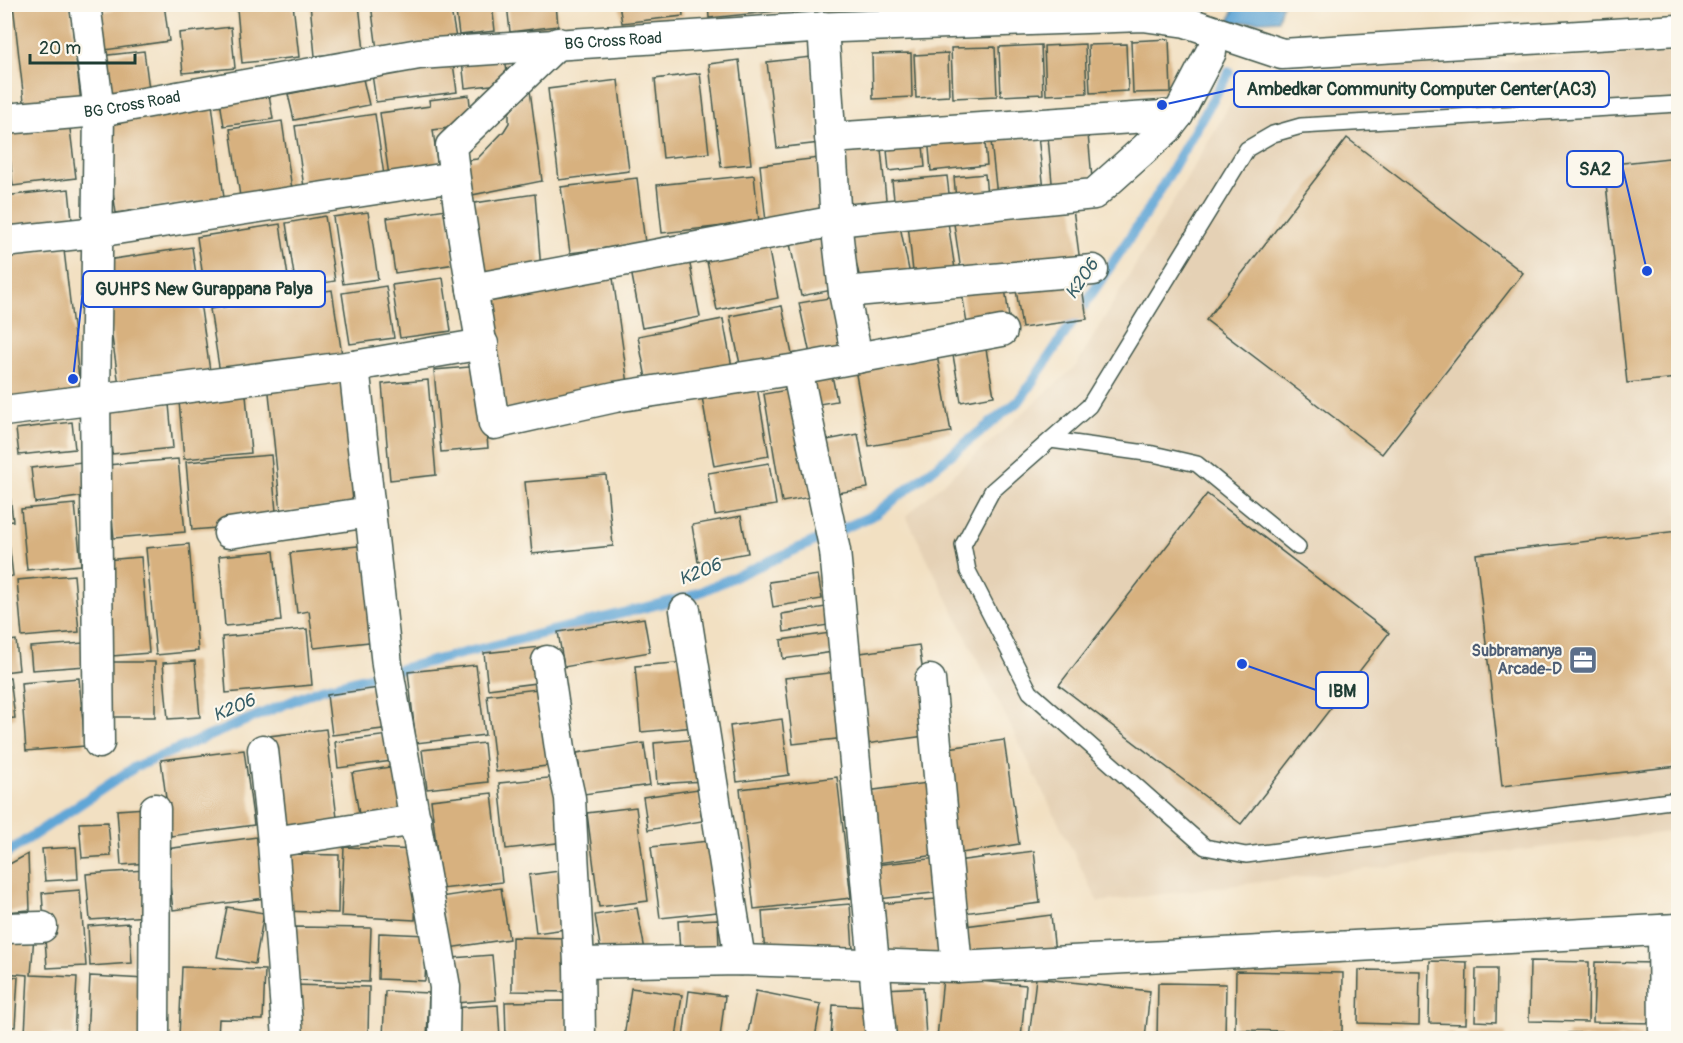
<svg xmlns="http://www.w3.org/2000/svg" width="1683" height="1043" font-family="Pangolin,sans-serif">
<rect width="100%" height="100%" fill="#fbf7ec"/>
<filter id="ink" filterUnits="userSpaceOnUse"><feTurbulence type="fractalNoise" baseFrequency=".0167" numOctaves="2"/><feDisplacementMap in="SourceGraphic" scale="12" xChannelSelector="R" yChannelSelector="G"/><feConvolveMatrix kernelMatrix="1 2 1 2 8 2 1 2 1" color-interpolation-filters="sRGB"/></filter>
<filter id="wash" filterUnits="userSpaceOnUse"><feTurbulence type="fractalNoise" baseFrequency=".008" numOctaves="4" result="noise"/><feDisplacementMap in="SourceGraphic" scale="24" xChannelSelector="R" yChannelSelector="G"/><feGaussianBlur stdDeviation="1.35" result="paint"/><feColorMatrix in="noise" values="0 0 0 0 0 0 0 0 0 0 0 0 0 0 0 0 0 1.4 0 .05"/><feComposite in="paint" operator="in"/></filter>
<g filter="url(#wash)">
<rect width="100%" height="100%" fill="#f2e0c2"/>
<!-- built -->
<path fill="#e5d1b5" d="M1678,52V831L1098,902L906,516L1076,366L1248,74Z"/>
<!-- water -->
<path fill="#61a6d6" stroke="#407285" stroke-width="1.5" d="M1235,5H1282L1278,20L1229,23Z"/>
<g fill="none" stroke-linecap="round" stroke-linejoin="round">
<!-- stream -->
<path stroke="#61a6d6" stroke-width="10" d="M4,855L135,767L321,689L691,596L876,514L1020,400L1149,209L1229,72"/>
</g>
<g id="blocks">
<!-- building -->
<g fill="#d7b17f">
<path d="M13,4H70L81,103L25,110Z"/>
<path d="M145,4H164L169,41L105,50L99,12Z"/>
<path d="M284,4H293L299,57L242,63L237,9Z"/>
<path d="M310,4H359L364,51L315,56Z"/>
<path d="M371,4H450L456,38L377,50Z"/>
<path d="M455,4H492L495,31L459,35Z"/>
<path d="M507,4H556L558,26L510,32Z"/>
<path d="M619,4H682L683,16L622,23Z"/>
<path d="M708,4H786L787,10L709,18Z"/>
<path d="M791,4H892V6L793,17Z"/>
<path d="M900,4H952V7L901,12Z"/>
<path d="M977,4H1023V6L978,11Z"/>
<path d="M231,27L235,68L183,73L179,33Z"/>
<path d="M1169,39L1171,92L1133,93L1131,41Z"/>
<path d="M1085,44L1087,93L1046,95L1044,46Z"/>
<path d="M1126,44L1128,91L1090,93L1088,45Z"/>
<path d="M1041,45L1043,94L1001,96L999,47Z"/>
<path d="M995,47L997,96L953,98L951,48Z"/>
<path d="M144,51L149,89L104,94L100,56Z"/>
<path d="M911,53L912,97L873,99L872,54Z"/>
<path d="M948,53L949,96L916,98L914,55Z"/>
<path d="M505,55L508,83L465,88L462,61Z"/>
<path d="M452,56L457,92L376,102L371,67Z"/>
<path d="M811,57L820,143L777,148L767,62Z"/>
<path d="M739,60L751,164L721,167L709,64Z"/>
<path d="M700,73L709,153L663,158L655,79Z"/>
<path d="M363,79L369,105L294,120L288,94Z"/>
<path d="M618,80L629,171L559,180L548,89Z"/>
<path d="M268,88L273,119L224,126L219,95Z"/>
<path d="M530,90L542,181L467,196L462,161L477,159L504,131L509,123V113L516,103Z"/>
<path d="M469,95L472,125L433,130L439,177L390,183L380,113L430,106L429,100Z"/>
<path d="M212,104L224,198L116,213L103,119Z"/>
<path d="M375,114L385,182L305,194L295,126Z"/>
<path d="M69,121L76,178L13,186L7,128Z"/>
<path d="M282,121L293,196L241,203L230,129Z"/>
<path d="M984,131L987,165L931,171L928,137Z"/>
<path d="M1088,134L1093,190L1053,194L1048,137Z"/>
<path d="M922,135L925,167L889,171L886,139Z"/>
<path d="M1038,136L1044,190L997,196L991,141Z"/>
<path d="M1347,138L1523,273L1382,454L1206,320Z"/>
<path d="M880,139L887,209L844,214L837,144Z"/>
<path d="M1678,157V378L1627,383L1604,165Z"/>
<path d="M819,158L825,216L766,222L760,165Z"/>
<path d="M985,174L987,196L956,200L954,177Z"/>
<path d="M754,175L759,222L662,233L657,185Z"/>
<path d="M947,176L950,202L895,208L892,181Z"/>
<path d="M637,178L645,243L570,253L561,187Z"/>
<path d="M69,189L73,230L4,239V196Z"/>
<path d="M535,194L541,270L478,276L468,204Z"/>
<path d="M1072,201L1080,262L962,278L953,217Z"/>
<path d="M446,209L455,264L395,273L387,218Z"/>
<path d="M368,212L378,279L343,284L333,217Z"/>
<path d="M325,216L335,281L296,288L286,223Z"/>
<path d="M948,222L956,276L914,281L908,224Z"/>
<path d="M280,224L290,290L207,304L197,237Z"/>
<path d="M900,226L910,275L862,286L849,235Z"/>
<path d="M826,231L838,289L801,296L789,239Z"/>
<path d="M766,235L778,298L717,310L704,247Z"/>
<path d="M192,247L210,371L119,385L101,261Z"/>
<path d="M64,250L81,396L4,405V256Z"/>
<path d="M688,254L700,317L642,328L630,265Z"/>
<path d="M1080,274L1087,319L1022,328L1015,283Z"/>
<path d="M443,278L451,331L400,338L392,285Z"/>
<path d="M613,278L629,391L500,410L484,297Z"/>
<path d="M1004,280L1010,325L968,330L961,287Z"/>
<path d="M386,286L394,338L350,344L342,293Z"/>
<path d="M332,290L342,355L220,373L210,309Z"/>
<path d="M840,296L851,351L811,359L799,303Z"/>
<path d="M782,306L793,359L741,369L730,316Z"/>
<path d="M723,319L732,367L647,384L638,336Z"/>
<path d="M986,349L994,396L961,402L953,355Z"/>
<path d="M937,355L951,432L869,446L855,369Z"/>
<path d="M481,366L488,448L441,452L434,370Z"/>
<path d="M831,370L837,401L808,406L803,375Z"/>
<path d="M346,375L359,505L281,512L268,383Z"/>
<path d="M428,380L436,475L390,480L382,384Z"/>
<path d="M757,387L769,456L714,466L702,397Z"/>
<path d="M798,388L817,496L782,502L764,394Z"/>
<path d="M246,395L251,453L184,459L179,401Z"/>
<path d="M169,404L173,448L112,454L108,409Z"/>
<path d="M72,422L75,449L19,455L16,429Z"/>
<path d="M858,434L868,488L832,494L822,441Z"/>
<path d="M271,455L277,523L192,530L186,462Z"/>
<path d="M178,459L185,532L114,538L107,465Z"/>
<path d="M4,462H6L13,521L4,522Z"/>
<path d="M82,462L86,496L35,503L31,468Z"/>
<path d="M769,463L776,505L715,515L708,473Z"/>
<path d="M606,475L613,546L532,554L525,482Z"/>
<path d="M1207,494L1389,633L1241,824L1059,685Z"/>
<path d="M75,504L81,565L27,570L21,509Z"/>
<path d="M741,516L748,553L698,562L692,525Z"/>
<path d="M1678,531V766L1502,786L1476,554Z"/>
<path d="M8,534L13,576L4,578V535Z"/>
<path d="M189,544L198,651L156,655L146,548Z"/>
<path d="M367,545L378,641L314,648L309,611L297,613L290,553Z"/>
<path d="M274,551L281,621L225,626L219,556Z"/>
<path d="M141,557L149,653L112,656L104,560Z"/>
<path d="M74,575L79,632L22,637L17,580Z"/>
<path d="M818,575L822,599L773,607L769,582Z"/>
<path d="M8,588L10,634H4V589Z"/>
<path d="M832,606L835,624L784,632L782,614Z"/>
<path d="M644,618L650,652L564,667L558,632Z"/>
<path d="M307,629L312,685L226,693L222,637Z"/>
<path d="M830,633L833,652L783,659L781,640Z"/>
<path d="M16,640L19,670L4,672V642Z"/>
<path d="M84,643L86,666L32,670L30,647Z"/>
<path d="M919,645L932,735L866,744L853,654Z"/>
<path d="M541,647L544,682L488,689L484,653Z"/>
<path d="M195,661L200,717L168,719L163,663Z"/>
<rect x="105" y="662" width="50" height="55"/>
<path d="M689,662L695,727L641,732L635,666Z"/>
<path d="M476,665L485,735L416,743L408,672Z"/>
<path d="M837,672L845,738L793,744L785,678Z"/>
<path d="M4,678H10L15,718L4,719Z"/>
<path d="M79,678L85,746L26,751L21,683Z"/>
<path d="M386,687L391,728L332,735L327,695Z"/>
<path d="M546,688L555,765L496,772L487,695Z"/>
<path d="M782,719L789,775L737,782L730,726Z"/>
<path d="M326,729L338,826L281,834L269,736Z"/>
<path d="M396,734L400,760L338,768L335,742Z"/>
<path d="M699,739L703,781L657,784L654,743Z"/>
<path d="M1004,740L1019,844L955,854L941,749Z"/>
<path d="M484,743L488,782L427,789L422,750Z"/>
<path d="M644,743L650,785L584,794L577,753Z"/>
<path d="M244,750L254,825L171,836L161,760Z"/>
<path d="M396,766L404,813L360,820L352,773Z"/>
<path d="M558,777L565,842L506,849L499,783Z"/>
<path d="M837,777L851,898L754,909L740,789Z"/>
<path d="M935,782L944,854L877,863L867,791Z"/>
<path d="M698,789L702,821L648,830L643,797Z"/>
<path d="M492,793L502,882L441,889L431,800Z"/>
<path d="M636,807L648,901L599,907L587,813Z"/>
<path d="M146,808L149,863L121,865L117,810Z"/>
<path d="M108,822L111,856L82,858L79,823Z"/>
<path d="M265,836L273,897L173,910L166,849Z"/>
<path d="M709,841L717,912L660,918L651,847Z"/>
<path d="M76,847L78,879L45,881L42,849Z"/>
<path d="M344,847L418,850L415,920L341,916Z"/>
<path d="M1034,851L1040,903L956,914L949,862Z"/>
<path d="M28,854L30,910L4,912V867Z"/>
<path d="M288,854L339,855L338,913L286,911Z"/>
<path d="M938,858L942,892L878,899L874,865Z"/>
<path d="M145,870L148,916L90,920L86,874Z"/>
<path d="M567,870L573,928L536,933L529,875Z"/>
<path d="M501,888L509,939L449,948L441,897Z"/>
<path d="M80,890L86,966L47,968L42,893Z"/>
<path d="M936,899L942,954L884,959L878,904Z"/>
<path d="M850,904L853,951L765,957L762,911Z"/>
<path d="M227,907L264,913L255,964L217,957Z"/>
<path d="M637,908L645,950L602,958L595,915Z"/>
<path d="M1051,915L1055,953L970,964L965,926Z"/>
<path d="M718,919L719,950L680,952L678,921Z"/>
<path d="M129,923L132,963L90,966L88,926Z"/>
<path d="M295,927L371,928L369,982L294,980Z"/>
<path d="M379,933L427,935L425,981L378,979Z"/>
<path d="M4,934L34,935L31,975L77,977L74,1036L25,1034L28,975L4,973Z"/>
<path d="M512,937L569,938L568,992L512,991Z"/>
<path d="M492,955L496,1000L455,1003L452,958Z"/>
<path d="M1430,961L1467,962L1466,1024L1429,1023Z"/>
<path d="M1530,961L1589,962L1588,1022L1529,1021Z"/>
<path d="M1595,962L1658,963L1657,1023L1593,1022Z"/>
<path d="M182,967L265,970L263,1020L219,1019L218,1038H179Z"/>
<path d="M1476,969H1497L1496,1022L1475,1021Z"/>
<path d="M1359,970L1420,971L1419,1025L1358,1023Z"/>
<path d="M1236,971L1343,973L1342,1032L1235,1030Z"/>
<path d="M4,976L18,977L15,1027L4,1026Z"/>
<path d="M90,976L146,979L143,1038H87Z"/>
<path d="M943,978L1026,985L1021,1038H937Z"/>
<path d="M1036,978L1150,991L1145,1038H1029Z"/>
<path d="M1158,983L1226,984L1225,1038H1157Z"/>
<path d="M291,985L369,987L368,1035L290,1033Z"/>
<path d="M923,987L926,1038H887L884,989Z"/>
<path d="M631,988L682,995L676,1038H624Z"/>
<path d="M385,991L429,993L427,1038H383Z"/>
<path d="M689,991L725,996L720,1038H683Z"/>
<path d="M756,991L821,1004L815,1038H747Z"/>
<path d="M567,1001L568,1038H506L505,1002Z"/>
<path d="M498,1005L500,1038H451L449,1008Z"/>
<path d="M833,1005L869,1007L867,1038H831Z"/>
<path d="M1468,1031L1506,1032V1038H1468Z"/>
<path d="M1418,1033L1454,1034V1038H1418Z"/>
<path d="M1568,1033L1642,1034V1038H1567Z"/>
<path d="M4,1034L14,1035L13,1038H4Z"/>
<path d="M1238,1034L1314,1035V1038H1238Z"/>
</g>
</g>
</g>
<g filter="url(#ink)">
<use href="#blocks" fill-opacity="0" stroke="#3f5549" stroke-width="1.5"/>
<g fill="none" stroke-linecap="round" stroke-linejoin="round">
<!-- lane casing -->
<g stroke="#3f5549" stroke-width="18">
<g id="lane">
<path d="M1678,104L1301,126L1273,134L1247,149L1089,406L992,491L963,545L968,571L1030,692L1205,847L1246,855L1678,800"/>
<path d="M1051,440L1153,454L1197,464L1298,547"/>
</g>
</g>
<!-- street casing -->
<g stroke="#3f5549" stroke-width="33">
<g id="street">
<path d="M85,4L99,111L95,398L99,743"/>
<path d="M823,27L836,221L844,292L857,358"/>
<path d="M558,43L451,146C461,239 481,331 494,424L615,397L797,369L1002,331"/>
<path id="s1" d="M4,119L99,111L419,54L812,28L1143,16L1186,22L1282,54L1678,30"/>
<path d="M830,138L1178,115"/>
<path d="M4,242L97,232L454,177"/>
<path d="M472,289L836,221L1094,194L1168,128L1178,115L1211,52"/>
<path d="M844,292L1093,270"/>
<path d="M354,366L387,665L445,987L444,1038"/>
<path d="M797,369L835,551L881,1038"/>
<path d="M4,411L354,366L483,344"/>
<path d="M229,533L370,512"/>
<path d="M685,610L740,960"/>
<path d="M547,661L562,762L570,798L579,963L580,1038"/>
<path d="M930,680L957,967"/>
<path d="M263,750L273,842L288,1038"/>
<path d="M273,842L416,820"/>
<path d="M4,928L42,927"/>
<path d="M1663,930L1664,1038"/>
<path d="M579,963L740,960L957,967L1678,929"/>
<path d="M154,1038L155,809"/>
</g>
</g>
<!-- lane -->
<use href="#lane" stroke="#fff" stroke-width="15"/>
<!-- street -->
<use href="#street" stroke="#fff" stroke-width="30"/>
</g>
</g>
<!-- icons -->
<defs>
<g id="office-square" transform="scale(1.5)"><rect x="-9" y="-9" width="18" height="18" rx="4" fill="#5c6f8a" stroke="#fbf7ec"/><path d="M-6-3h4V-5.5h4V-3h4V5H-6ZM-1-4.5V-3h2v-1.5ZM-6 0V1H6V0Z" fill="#fff"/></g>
</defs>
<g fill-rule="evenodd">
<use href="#office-square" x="1583" y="660"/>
</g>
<g text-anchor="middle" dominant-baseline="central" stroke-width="4.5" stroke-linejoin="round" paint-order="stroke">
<!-- street labels -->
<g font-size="16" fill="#1f3d34" stroke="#fbf7ec">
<text stroke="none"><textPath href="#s1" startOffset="615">BG Cross Road</textPath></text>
<text stroke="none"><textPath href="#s1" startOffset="129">BG Cross Road</textPath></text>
</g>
<!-- service labels -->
<g font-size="16" font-weight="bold" fill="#4e5e75" stroke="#fbf7ec" text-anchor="end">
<text x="1562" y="651">Subbramanya<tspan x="1562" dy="18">Arcade-D</tspan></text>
</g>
<!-- water labels -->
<g font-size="18" font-style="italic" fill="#335c65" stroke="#fbf7ec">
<text transform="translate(1082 279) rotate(-56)">K206</text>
<text transform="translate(700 572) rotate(-22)">K206</text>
<text transform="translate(234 708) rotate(-23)">K206</text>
</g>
</g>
<!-- callouts -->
<path fill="none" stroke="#1d4ed8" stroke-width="2" d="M1162 105L1234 89M1647 271L1623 169M73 379L83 289M1242 664L1316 690"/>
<g fill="#1d4ed8" stroke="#fbf7ec" stroke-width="2">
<circle cx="1162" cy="105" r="6"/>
<circle cx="1647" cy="271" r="6"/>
<circle cx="73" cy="379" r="6"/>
<circle cx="1242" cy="664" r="6"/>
</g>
<g fill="#fbf7ec" stroke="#1d4ed8" stroke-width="2">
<rect x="1234" y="71" width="375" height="36" rx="6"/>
<rect x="1567" y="151" width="56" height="36" rx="6"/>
<rect x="83" y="271" width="242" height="36" rx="6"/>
<rect x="1316" y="672" width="52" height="36" rx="6"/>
</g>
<g font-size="18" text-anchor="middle" font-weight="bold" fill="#1f3d34">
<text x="1422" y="95">Ambedkar Community Computer Center(AC3)</text>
<text x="1595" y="175">SA2</text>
<text x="204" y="295">GUHPS New Gurappana Palya</text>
<text x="1342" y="697">IBM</text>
</g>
<!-- margin -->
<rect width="1683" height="1043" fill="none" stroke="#fbf7ec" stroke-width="24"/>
<!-- scale -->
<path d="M30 54v9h105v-9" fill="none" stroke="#1f3d34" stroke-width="3"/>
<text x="39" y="54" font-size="18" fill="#1f3d34" stroke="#fbf7ec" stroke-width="4.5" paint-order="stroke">20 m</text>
</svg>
